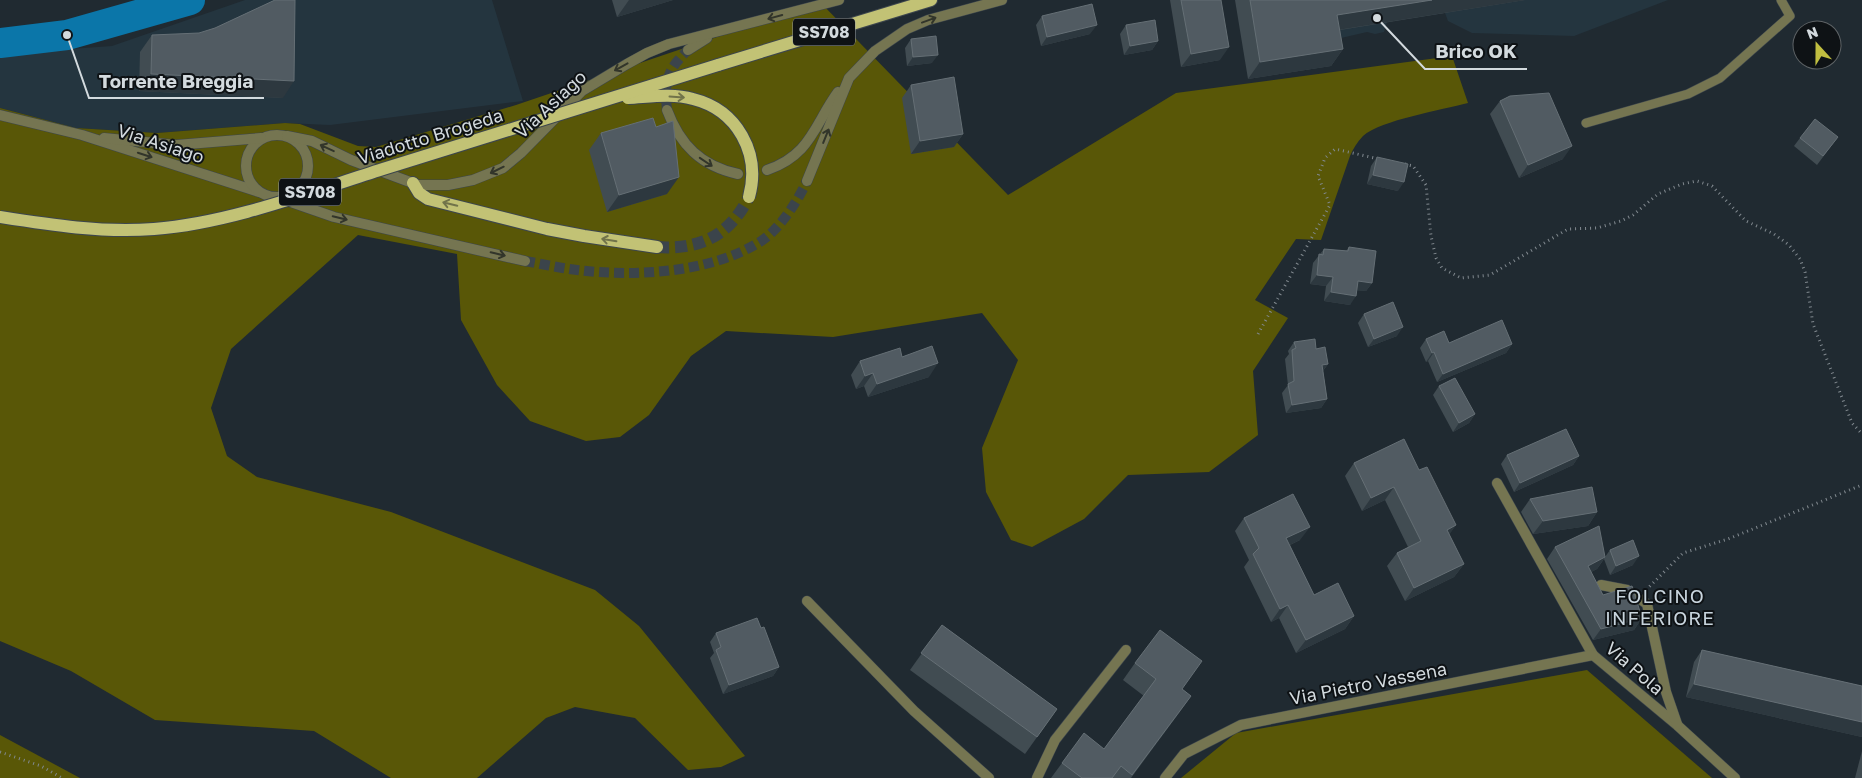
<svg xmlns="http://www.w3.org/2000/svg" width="1862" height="778" font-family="'Golos Text',sans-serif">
<rect width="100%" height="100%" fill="#202a31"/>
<!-- built -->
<g fill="#24353f">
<path d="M245,0H492L523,101L330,125L285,123L157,133L76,128L0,108V54L112,46Z"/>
<path d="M1335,0H1668L1574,36L1472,33L1448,21L1445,13L1387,22L1384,32L1375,34L1367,32L1341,38Z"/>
</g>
<!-- forest -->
<g fill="#595707">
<path d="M820,2L1008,195L1176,93L1452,56L1468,103C1442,110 1381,120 1363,136C1357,142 1353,149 1350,156L1321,240L1296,239L1255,300L1288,318L1253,371L1258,435L1209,472L1128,475L1084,519L1032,547L1011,540L986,492L982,448L1018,360L982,313L833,337L726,331L691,356L649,415L620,437L586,441L530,421L497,385L461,320L457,254L358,235L231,349L211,408L227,456L257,477L391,512L595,590L639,626L745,756L721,767L688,770L635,718L575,707L546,718L477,778H391L314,731L155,720L71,671L0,641V108L76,128L157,133L285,123L300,124L358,146L376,147L516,105Z"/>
<path d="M1587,670L1712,778H1181L1236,733Z"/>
<path d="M0,735L80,778H0Z"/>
</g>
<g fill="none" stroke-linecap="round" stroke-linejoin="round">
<!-- river -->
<path stroke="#0b76a9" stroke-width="30" d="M0,43L67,35L190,0"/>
<!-- tertiary-tunnel -->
<g stroke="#3b444b" stroke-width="10" stroke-dasharray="10 5" stroke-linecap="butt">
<path d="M667,110C664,81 667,70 688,50"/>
<path d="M525,261C542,264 560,268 577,270C634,277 709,273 758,243C779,231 797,202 807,181"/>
</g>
<!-- primary-tunnel -->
<path stroke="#3b444b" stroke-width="12" stroke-dasharray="12 6" stroke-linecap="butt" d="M657,247C700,250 729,236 749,197"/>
<!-- service casing -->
<g stroke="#3d464d" stroke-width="10">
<path id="service" d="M1586,123L1688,94L1720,78L1790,16L1781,0"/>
</g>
<!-- minor casing -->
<g stroke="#3d464d" stroke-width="11">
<g id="minor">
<path d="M1497,483L1593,655L1677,725L1735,778"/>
<path d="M1601,585L1627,590L1647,604L1666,692L1677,724"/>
<path d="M807,601L914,711L989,778"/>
<path d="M1037,778L1055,740L1126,650"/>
<path d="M1165,778L1184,754L1241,725L1593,655"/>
</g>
</g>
<!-- tertiary casing -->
<g stroke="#3d464d" stroke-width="11">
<g id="tertiary">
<path d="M688,50L707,38"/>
<path d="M667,110C680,145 701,166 738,174"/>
<path d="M0,115L82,135L259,192"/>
<circle cx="277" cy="166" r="31"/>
<path d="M287,136L312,141L351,160L418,185H448L473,180L503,168L521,153L582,91L627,64L647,53L669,44L839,0"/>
<path d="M104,138L176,145L261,138"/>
<path d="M767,170C811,155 814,125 838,92"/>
<path d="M807,181L849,78L875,51L907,29L928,20L1002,0"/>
<path d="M285,200L334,217L525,261"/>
</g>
</g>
<!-- primary casing -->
<g stroke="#3d464d" stroke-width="14">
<g id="primary">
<path d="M718,65L931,0"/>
<path d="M413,183L419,193L428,199L547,229L584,236L657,247"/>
</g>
</g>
<!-- path -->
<g stroke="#828a90" stroke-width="3" stroke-dasharray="1 4" stroke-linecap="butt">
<path d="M1405,164L1413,166L1426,185L1431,236L1436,258L1442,268L1461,278L1490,275L1568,229L1597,228L1621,221L1633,215L1658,194L1682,184L1697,181L1712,186L1746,221L1774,234L1789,245L1800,259L1805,272L1813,324L1852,423L1862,434"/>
<path d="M1258,334L1330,205L1318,176L1325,158L1335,149L1379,159"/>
<path d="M1646,590L1683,553L1728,539L1862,485"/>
<path d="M0,752L41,766L62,778"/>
</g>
<!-- service -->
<use href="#service" stroke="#757551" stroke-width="9"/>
<!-- minor -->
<use href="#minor" stroke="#757551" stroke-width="10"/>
<!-- tertiary -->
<use href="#tertiary" stroke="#757551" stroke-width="10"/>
<!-- primary -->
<use href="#primary" stroke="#c2c275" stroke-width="12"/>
<!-- primary-bridge casing -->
<g stroke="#3d464d" stroke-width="14" stroke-linecap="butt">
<g id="primary-bridge">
<path d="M628,98C649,97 672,93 693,99C737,110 761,153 749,197"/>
<path d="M0,217C51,225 102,233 154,229C231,223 310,192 383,169C495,134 606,100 718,65"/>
</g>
</g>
<!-- primary-bridge -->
<use href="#primary-bridge" stroke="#c2c275" stroke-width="12"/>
</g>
<!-- wall -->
<g fill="#414c52">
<path d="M612,0H673L617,17Z"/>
<path d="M1170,0H1221L1220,60L1181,67Z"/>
<path d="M1235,0H1525L1340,30L1343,49L1331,66L1248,79Z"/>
<path d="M1042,16L1090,34L1041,46L1036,25Z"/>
<path d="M1126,25L1158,41L1152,50L1124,55L1120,34Z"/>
<path d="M152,35L283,98L139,91L140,52Z"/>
<path d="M911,39L932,63L907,66L905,48Z"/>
<path d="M911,85L963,134L954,147L911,154L902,98Z"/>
<path d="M1500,101L1563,159L1519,178L1490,114Z"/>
<path d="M601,133L667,194L607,212L589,150Z"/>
<path d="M1838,137L1817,165L1794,146L1800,138Z"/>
<path d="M1377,157L1398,191L1367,184L1371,166Z"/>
<path d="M1349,247L1372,283L1366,291L1356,290L1350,305L1324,301L1326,286L1310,284L1313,263L1324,249L1346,251Z"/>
<path d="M1364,314L1397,336L1368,347L1358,323Z"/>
<path d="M1426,339L1449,343L1512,344L1506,353L1437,382L1428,361L1426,362L1420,348Z"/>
<path d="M1294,342L1316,349L1328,364L1323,371L1327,399L1321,408L1286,413L1282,393L1288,385L1285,359L1289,354L1288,351Z"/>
<path d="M902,357L929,377L868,397L864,386L856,389L851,375L860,361Z"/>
<path d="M1439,386L1475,414L1469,423L1453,432L1433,395Z"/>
<path d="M1507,455L1579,456L1573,465L1514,492L1501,464Z"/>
<path d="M1354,463L1419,470L1456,525L1449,534L1464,564L1454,577L1405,601L1387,566L1397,553L1408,547L1385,500L1362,511L1345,476Z"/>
<path d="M1530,499L1597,512L1588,526L1533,534L1521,512Z"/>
<path d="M1244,518L1300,540L1290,545L1314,595L1354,616L1345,629L1296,653L1279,618L1271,622L1244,567L1249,560L1235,531Z"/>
<path d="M1555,547L1605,557L1610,550L1633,565L1610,575L1604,559L1597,569L1591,572L1603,595L1642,618L1634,630L1593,640L1547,559Z"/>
<path d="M942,625L1057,709L1025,754L910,670Z"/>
<path d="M761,628L779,667L773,676L723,694L710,658L714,653L710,642L716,633Z"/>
<path d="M1702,650L1862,686V737L1686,697L1694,662Z"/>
<path d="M1135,663L1182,689L1191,696L1179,713L1131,778H1051L1062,763L1104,749L1144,696L1123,680Z"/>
<path d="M1862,751V778H1855Z"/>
</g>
<!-- shaded-wall -->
<g fill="#2d383f">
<path d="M629,0H673L617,17Z"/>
<path d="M1432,0H1525L1325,32L1337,15Z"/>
<path d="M1097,25L1090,34L1041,46L1047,37Z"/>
<path d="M1158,41L1152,50L1124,55L1130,46Z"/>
<path d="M1229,47L1220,60L1181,67L1191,54Z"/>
<path d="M1343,49L1331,66L1248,79L1260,62Z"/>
<path d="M938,55L932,63L907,66L913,57Z"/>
<path d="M151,74L294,81L283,98L139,91Z"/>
<path d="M963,134L954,147L911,154L920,141Z"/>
<path d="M1572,146L1563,159L1519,178L1528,165Z"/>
<path d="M1373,175L1404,182L1398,191L1367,184Z"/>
<path d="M679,177L667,194L607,212L619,195Z"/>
<path d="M1317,275L1333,277L1326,286L1310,284Z"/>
<path d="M1358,281L1372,283L1366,291L1352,290Z"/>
<path d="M1331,292L1356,296L1350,305L1324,301Z"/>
<path d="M1403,327L1397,336L1368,347L1374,339Z"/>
<path d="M1512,344L1506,353L1437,382L1443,374Z"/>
<path d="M1434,352L1428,361L1426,362L1432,353Z"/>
<path d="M938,363L929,377L868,397L877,384Z"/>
<path d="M1328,364L1322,372V365Z"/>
<path d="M873,373L864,386L856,389L865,376Z"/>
<path d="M1327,399L1321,408L1286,413L1292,405Z"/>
<path d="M1475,414L1469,423L1453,432L1459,423Z"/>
<path d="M1579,456L1573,465L1514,492L1520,483Z"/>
<path d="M1394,487L1385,500L1362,511L1371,498Z"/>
<path d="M1597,512L1588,526L1533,534L1543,521Z"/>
<path d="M1456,525L1447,538V530Z"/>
<path d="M1310,527L1300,540L1277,551L1286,538Z"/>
<path d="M1639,556L1633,565L1610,575L1616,566Z"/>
<path d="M1605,557L1597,569L1580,578L1588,566Z"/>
<path d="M1464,564L1454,577L1405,601L1414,588Z"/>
<path d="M1288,605L1279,618L1271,622L1280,609Z"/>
<path d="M1354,616L1345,629L1296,653L1306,640Z"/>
<path d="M1642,618L1634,630L1593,640L1601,629Z"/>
<path d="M779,667L773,676L723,694L729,685Z"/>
<path d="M1694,684L1862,722V737L1686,697Z"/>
<path d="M1191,696L1179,713L1130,778Z"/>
</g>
<!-- building -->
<g fill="#515b62" stroke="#656f75">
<path d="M275,0H295L294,81L151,74L152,35L199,33L215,28Z"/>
<path d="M1181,0H1221L1229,47L1191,54Z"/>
<path d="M1250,0H1432L1337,15L1343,49L1260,62Z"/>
<path d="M1092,4L1097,25L1047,37L1042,16Z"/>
<path d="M1155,20L1158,41L1130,46L1126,25Z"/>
<path d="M936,36L938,55L913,57L911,39Z"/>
<path d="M954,77L963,134L920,141L911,85Z"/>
<path d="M1549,93L1572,146L1528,165L1500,101L1510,96Z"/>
<path d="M653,118L656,127L673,121L679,177L619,195L601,133Z"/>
<path d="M1815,119L1838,137L1823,156L1800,138Z"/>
<path d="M1377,157L1408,164L1404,182L1373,175Z"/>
<path d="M1349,247L1376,251L1372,283L1358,281L1356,296L1331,292L1333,277L1317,275L1319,254L1323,255L1324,249L1348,251Z"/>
<path d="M1393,302L1403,327L1374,339L1364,314Z"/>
<path d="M1502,320L1512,344L1443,374L1434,352L1432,353L1426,339L1444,331L1449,343Z"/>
<path d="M1315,339L1316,349L1325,347L1328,364L1322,365L1327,399L1292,405L1288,384L1294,381L1292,350L1296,348L1294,342Z"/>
<path d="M932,346L938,363L877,384L873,373L865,376L860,361L900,348L902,357Z"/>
<path d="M1455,378L1475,414L1459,423L1439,386Z"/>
<path d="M1566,429L1579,456L1520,483L1507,455Z"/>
<path d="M1404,439L1419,470L1427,467L1456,525L1447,530L1464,564L1414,588L1397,553L1421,541L1394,487L1371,498L1354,463Z"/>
<path d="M1592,487L1597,512L1543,521L1530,499Z"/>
<path d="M1293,494L1310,527L1286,538L1314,595L1338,583L1354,616L1306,640L1288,605L1280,609L1253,554L1259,548L1244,518Z"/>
<path d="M1599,526L1605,557L1588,566L1603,595L1632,586L1642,618L1601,629L1555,547Z"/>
<path d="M1633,540L1639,556L1616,566L1610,550Z"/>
<path d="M757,618L761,628L764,627L779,667L729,685L716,650L721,647L716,633Z"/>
<path d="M942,625L1057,709L1037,737L921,653Z"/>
<path d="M1160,630L1202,661L1182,689L1191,696L1132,775L1121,766L1112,778H1082L1062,763L1084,733L1104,749L1156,679L1135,663Z"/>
<path d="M1702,650L1862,686V722L1694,684Z"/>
</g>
<!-- one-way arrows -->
<defs><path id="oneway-shaft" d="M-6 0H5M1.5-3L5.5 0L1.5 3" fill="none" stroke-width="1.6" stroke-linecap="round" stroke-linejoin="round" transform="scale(1.25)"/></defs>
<g stroke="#32352a">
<use href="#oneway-shaft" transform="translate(775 17) rotate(165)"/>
<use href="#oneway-shaft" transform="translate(929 20) rotate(-20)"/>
<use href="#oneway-shaft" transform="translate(621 67) rotate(151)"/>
<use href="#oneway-shaft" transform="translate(826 136) rotate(-68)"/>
<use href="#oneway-shaft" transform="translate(327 148) rotate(-155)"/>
<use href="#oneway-shaft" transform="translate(145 155) rotate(18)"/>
<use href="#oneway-shaft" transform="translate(706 162) rotate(34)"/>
<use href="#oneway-shaft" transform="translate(497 170) rotate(154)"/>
<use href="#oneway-shaft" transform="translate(340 218) rotate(14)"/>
<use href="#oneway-shaft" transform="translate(498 254) rotate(13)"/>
</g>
<g stroke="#71734a">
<use href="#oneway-shaft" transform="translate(677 97) rotate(4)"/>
<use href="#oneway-shaft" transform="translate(450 204) rotate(-166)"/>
<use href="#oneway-shaft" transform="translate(609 240) rotate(-171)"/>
</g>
<g text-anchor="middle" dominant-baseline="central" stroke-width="4" stroke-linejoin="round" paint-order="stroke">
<!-- shield labels -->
<g fill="#0e1215" stroke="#989ea2" stroke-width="1">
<rect x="793" y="18.5" width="62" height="27" rx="4"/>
<rect x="279" y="178.5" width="62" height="27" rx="4"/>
</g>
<g font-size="16" font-weight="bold" fill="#d3dade">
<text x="824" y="32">SS708</text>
<text x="310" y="192">SS708</text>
</g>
<!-- street labels -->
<g font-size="18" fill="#d3dade" stroke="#0e1215">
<text transform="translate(550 104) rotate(-43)">Via Asiago</text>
<text transform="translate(430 136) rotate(-17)">Viadotto Brogeda</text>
<text transform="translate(161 143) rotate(18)">Via Asiago</text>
<text transform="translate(1635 668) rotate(41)">Via Pola</text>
<text transform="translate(1368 683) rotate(-11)">Via Pietro Vassena</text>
</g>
<!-- neighbourhood labels -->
<g font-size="19" letter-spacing="1" fill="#c8d4dd" stroke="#0e1215">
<text x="1660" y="595">FOLCINO<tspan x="1660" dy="22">INFERIORE</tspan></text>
</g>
</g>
<!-- callouts -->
<path fill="none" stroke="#d3dade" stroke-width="2" d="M1377 18L1425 69H1527M67 35L89 98H264"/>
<g fill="#d3dade" stroke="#0e1215" stroke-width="2">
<circle cx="1377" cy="18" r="5"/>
<circle cx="67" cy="35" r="5"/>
</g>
<g font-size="19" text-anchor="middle" font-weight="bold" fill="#d3dade" stroke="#0e1215" stroke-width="4" stroke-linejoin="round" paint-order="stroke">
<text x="1476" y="58">Brico OK</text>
<text x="176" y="88">Torrente Breggia</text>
</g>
<!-- north arrow -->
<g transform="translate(1817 45) rotate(339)"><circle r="24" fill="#0e1215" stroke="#5d6265"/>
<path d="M0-4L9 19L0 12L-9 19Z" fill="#c0be40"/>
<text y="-8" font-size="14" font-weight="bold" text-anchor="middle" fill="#d3dade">N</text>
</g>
</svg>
